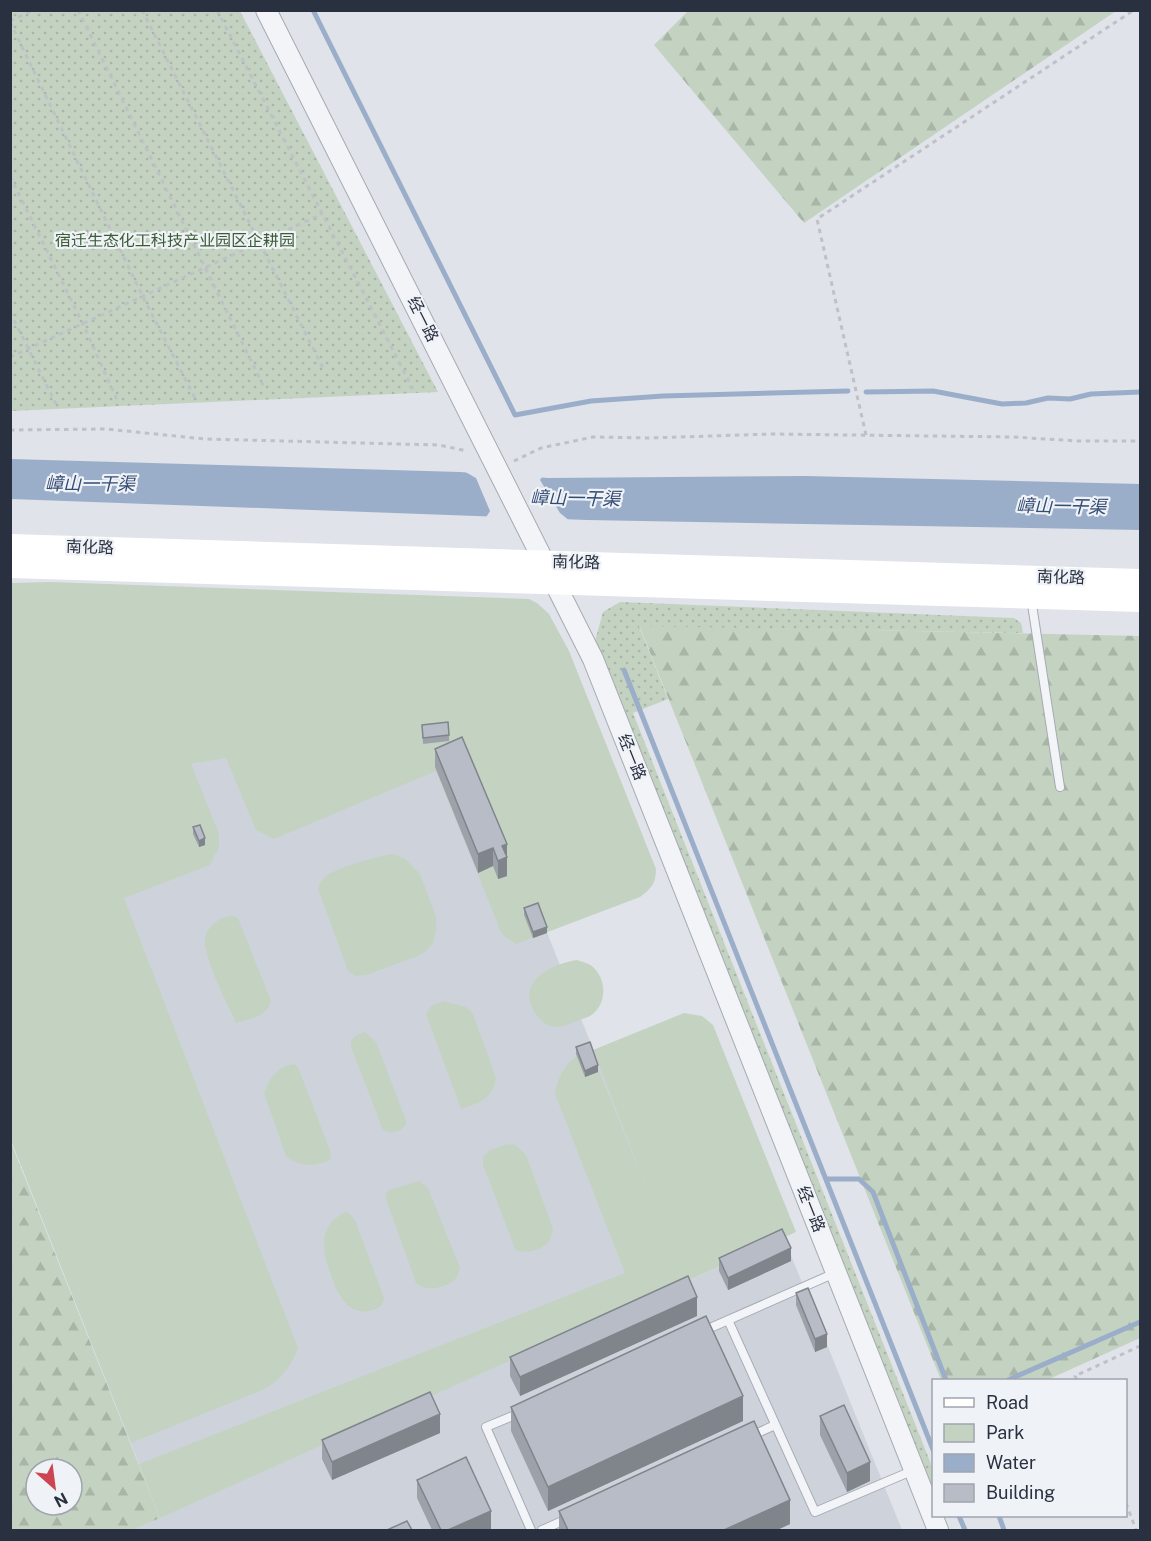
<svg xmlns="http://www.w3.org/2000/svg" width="1151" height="1541" font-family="'Public Sans','Noto Sans SC',sans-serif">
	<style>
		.built { fill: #ced2db }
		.green { fill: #c4d3c1 }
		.forest { fill: url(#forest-firs); fill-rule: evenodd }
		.garden { fill: url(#garden-dots) }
		.water { fill: #9baec9 }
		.pier { fill: #e0e3e9 }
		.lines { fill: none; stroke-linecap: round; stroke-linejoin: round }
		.stream { stroke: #9baec9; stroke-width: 5 }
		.service-casing { stroke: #a5aab3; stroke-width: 10 }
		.tertiary-casing { stroke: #a5aab3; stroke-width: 22 }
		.path { stroke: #bec1c7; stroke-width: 3; stroke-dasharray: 4.5 4.5; stroke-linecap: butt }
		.service { stroke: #f3f4f7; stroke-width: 8 }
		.tertiary { stroke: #f3f4f7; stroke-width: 20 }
		.secondary { stroke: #fff; stroke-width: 22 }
		.wall { fill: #9da2aa }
		.shaded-wall { fill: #80848b }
		.building { fill: #b7bcc6; stroke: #80848b; stroke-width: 1.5 }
		.labels { text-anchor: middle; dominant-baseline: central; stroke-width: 4.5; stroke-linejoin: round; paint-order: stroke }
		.park-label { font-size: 16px; fill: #3b5c36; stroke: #eff2f6 }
		.street-label { font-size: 16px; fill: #293040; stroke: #eff2f6 }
		.water-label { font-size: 18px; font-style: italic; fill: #334c74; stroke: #eff2f6 }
	</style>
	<defs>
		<pattern id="forest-firs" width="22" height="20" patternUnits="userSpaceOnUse" patternTransform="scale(1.5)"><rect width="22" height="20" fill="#c4d3c1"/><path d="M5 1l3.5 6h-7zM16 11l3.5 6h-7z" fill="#a8b5a7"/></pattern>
		<pattern id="garden-dots" width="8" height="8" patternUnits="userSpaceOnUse" patternTransform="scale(1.5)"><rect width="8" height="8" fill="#c4d3c1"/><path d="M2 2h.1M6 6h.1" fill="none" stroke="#a8b5a7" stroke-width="1.8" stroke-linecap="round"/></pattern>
	</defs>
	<rect width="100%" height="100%" fill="#e0e3e9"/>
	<!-- built -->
	<path class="built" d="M 460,712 L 685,1282 L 784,1238 L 902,1530 L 132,1530 L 160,1517 L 11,1140 L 11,799 Z"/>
	<!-- green -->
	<path class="green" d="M 51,582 L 529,599 L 537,603 L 549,614 L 569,651 L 656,869 C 656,883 651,889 640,897 L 516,944 L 505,937 L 501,932 L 436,771 L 274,839 L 256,830 L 226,758 L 191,764 L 219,834 L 219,847 L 210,865 L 124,898 L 298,1348 C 291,1366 284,1376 267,1388 L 131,1443 L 11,1140 L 11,583 Z
		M 392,854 L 404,858 L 420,874 L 436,917 L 436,931 L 433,943 L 426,951 L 418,956 L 366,975 L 355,976 L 348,971 L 318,889 C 320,884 321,880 325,877 C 334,868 379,856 392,854 Z
		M 233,916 L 238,918 L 271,1001 C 267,1017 250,1019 236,1023 C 228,1005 202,955 205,938 C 208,925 221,916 233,916 Z
		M 577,960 C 583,962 589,963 594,968 C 607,981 607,1005 590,1016 C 587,1018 581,1019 577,1021 C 564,1026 551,1032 540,1019 C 511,986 546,965 577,960 Z
		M 443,1001 L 466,1007 L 473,1014 L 496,1078 C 493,1099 479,1103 461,1109 L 426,1014 L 431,1006 Z
		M 684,1013 L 702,1016 L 713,1025 L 796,1232 L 160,1518 L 139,1464 L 625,1273 L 555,1094 C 559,1072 569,1057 590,1048 L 652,1202 L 593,1050 Z
		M 365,1032 L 376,1042 L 406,1120 L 406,1125 C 399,1133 392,1134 383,1130 L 351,1047 L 351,1041 L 355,1036 Z
		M 294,1064 L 298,1067 L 331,1153 L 330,1160 C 315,1167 299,1167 286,1156 L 264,1093 C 270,1078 276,1067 294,1064 Z
		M 508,1144 L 516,1145 L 526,1155 L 553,1228 C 552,1248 533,1254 516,1251 L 483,1165 L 483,1157 L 490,1150 Z
		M 419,1181 L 428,1188 L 460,1268 C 459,1270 458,1276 457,1277 C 449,1288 425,1293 416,1283 L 386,1199 L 386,1194 L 389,1190 Z
		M 345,1212 L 350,1214 L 355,1220 L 384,1298 C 383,1305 380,1308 373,1310 C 347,1318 336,1291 330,1272 C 321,1249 319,1225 345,1212 Z"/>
	<!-- forest -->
	<path class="forest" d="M 688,11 L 688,10 L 1116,11 L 804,223 L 654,45 Z
		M 639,625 L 1140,636 L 1140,1338 L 1047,1380 L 941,1380 Z
		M 10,1140 L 160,1518 L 132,1530 L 11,1530 ZM 36,1469 L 72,1469 L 72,1505 L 36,1505 Z"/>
	<!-- garden -->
	<path class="garden" d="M 10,11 L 240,11 L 438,392 L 11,411 Z
		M 620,602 L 1014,618 L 1021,623 L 1023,633 L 639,626 L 668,699 L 633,713 L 933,1469 L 933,1491 L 607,673 L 595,641 L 603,612 Z"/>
	<!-- water -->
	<path class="water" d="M 11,459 L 460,472 L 548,478 L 805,476 L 1140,484 L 1140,530 L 587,520 L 11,499 Z"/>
	<!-- pier -->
	<path class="pier" d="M 462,470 L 543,475 L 540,480 L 560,513 L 571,522 L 485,519 L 490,511 L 476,478 Z"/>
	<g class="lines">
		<!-- stream -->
		<path class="stream" d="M 313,10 L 515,415 L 591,401 L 663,396 L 848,391
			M 866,392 L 933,391 L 1002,404 L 1026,403 L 1048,398 L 1070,399 L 1091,394 L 1140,392
			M 624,670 L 934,1452
			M 826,1179 L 859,1179 L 873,1192 L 946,1380
			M 1008,1380 L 1140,1322
			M 959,1516 L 965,1530
			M 999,1516 L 1004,1530"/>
		<defs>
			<path id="service" d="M 1031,598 L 1060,787
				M 728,1320 L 815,1512 L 914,1470
				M 701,1332 L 835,1273
				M 520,1413 L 486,1427 L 531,1530
				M 751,1436 L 775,1425
				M 542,1530 L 567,1519"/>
			<path id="tertiary" d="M 266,10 L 593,659 L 938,1530"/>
		</defs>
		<!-- service casing -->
		<use href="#service" class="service-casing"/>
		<!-- tertiary casing -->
		<use href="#tertiary" class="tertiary-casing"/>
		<!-- path -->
		<path class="path" d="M 78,10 L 265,389
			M 142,10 L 324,370
			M 217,10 L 413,389
			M 10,21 L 33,10
			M 10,22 L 143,297 L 195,398
			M 10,176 L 83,324 L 118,402
			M 10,312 L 57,406
			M 10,357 L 322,214
			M 10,430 L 106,429 L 205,439 L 439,445 L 467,451
			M 866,435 L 817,219 L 1134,10
			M 514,461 L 541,448 L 593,437 L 649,438 L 772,434 L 1013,437 L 1078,441 L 1140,441
			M 1077,1380 L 1075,1376 L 1140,1346
			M 1126,1503 L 1136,1530"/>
		<!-- service -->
		<use href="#service" class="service"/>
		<!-- tertiary -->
		<use href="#tertiary" class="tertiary"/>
		<!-- secondary -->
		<path class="secondary" d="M 10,545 L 1140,580
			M 10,567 L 1140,601"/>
	</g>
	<!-- wall -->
	<path class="wall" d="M 422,725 L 449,735 L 449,741 L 423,744 Z
		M 435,749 L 507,844 L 507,876 L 498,879 L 493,866 L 478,873 L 435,767 Z
		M 193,827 L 205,845 L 199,847 L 193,834 Z
		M 524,908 L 547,933 L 533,938 L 524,915 Z
		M 576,1047 L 598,1072 L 585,1077 L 576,1054 Z
		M 719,1258 L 791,1261 L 728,1290 L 719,1271 Z
		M 796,1293 L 827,1347 L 815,1352 L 796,1305 Z
		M 697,1316 L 520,1396 L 510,1376 L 510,1357 Z
		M 511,1407 L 743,1421 L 548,1511 L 511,1431 Z
		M 820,1416 L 870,1481 L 847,1492 L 820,1435 Z
		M 440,1433 L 332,1480 L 322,1459 L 322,1440 Z
		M 417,1480 L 491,1529 L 488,1530 L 432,1530 L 417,1498 Z
		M 559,1511 L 790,1524 L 777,1530 L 559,1530 Z"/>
	<!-- shaded-wall -->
	<path class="shaded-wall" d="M 205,838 L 205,845 L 199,847 L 199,841 Z
		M 507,844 L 507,876 L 498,879 L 498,861 L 502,846 Z
		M 493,848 L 493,866 L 478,873 L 478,854 Z
		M 547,927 L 547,933 L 533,938 L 533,932 Z
		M 598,1065 L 598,1072 L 585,1077 L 585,1071 Z
		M 791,1248 L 791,1261 L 728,1290 L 728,1278 Z
		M 697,1297 L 697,1316 L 520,1396 L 520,1377 Z
		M 827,1334 L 827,1347 L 815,1352 L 815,1339 Z
		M 743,1396 L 743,1421 L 548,1511 L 548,1487 Z
		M 440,1414 L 440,1433 L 332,1480 L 332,1462 Z
		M 870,1462 L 870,1481 L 847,1492 L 847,1473 Z
		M 790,1500 L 790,1524 L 777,1530 L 724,1530 Z
		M 491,1511 L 491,1529 L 488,1530 L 448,1530 Z"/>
	<!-- building -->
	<path class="building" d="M 448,722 L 449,735 L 423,738 L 422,725 Z
		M 462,737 L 507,844 L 502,846 L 507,857 L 498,861 L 493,848 L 478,854 L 435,749 Z
		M 200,825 L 205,838 L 199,841 L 193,827 Z
		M 538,903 L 547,927 L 533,932 L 524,908 Z
		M 590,1042 L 598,1065 L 585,1071 L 576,1047 Z
		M 782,1229 L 791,1248 L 728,1278 L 719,1258 Z
		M 688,1276 L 697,1297 L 520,1377 L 510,1357 Z
		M 808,1288 L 827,1334 L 815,1339 L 796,1293 Z
		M 706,1316 L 743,1396 L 548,1487 L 511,1407 Z
		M 430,1392 L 440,1414 L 332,1462 L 322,1440 Z
		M 844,1405 L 870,1462 L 847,1473 L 820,1416 Z
		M 754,1421 L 790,1500 L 724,1530 L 568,1530 L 559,1511 Z
		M 466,1457 L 491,1511 L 448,1530 L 441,1530 L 417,1480 Z
		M 407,1521 L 412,1530 L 387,1530 Z"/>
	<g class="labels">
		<!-- park labels -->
		<g class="park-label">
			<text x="175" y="240">宿迁生态化工科技产业园区企耕园</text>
		</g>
		<!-- street labels -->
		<g class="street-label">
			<text transform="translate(423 319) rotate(63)">经一路</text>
			<text transform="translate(90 547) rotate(2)">南化路</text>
			<text transform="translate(576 562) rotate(1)">南化路</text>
			<text transform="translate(1061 577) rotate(2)">南化路</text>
			<text transform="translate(632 757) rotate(68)">经一路</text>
			<text transform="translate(811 1209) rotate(68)">经一路</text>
		</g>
		<!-- water labels -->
		<g class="water-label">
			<text x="90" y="483">嶂山一干渠</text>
			<text transform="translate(575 498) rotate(1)">嶂山一干渠</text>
			<text transform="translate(1061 506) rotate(1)">嶂山一干渠</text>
		</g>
	</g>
	<!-- border -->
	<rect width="1151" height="1541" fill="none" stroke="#293040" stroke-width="24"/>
	<!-- legend -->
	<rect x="932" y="1379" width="195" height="138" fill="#eff2f6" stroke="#a0a4ad" stroke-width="1.5"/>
	<rect x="944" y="1398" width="30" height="9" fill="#ffffff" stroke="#a0a4ad" stroke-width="1.5"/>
	<text x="986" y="1409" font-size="18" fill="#293040">Road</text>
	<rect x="944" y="1424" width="30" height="18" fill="#c4d3c1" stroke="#a0a4ad" stroke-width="1.5"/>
	<text x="986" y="1439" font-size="18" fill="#293040">Park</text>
	<rect x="944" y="1454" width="30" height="18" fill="#9baec9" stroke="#a0a4ad" stroke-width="1.5"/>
	<text x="986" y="1469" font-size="18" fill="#293040">Water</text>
	<rect x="944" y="1484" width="30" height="18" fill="#b7bcc6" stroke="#a0a4ad" stroke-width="1.5"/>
	<text x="986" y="1499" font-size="18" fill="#293040">Building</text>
	<!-- north arrow -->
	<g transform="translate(54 1487) rotate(152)"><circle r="28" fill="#eff2f6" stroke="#a0a4ad" stroke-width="1.5"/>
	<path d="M0-4.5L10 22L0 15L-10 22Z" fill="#cd4552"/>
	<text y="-9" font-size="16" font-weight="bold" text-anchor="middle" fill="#293040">N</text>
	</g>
</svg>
